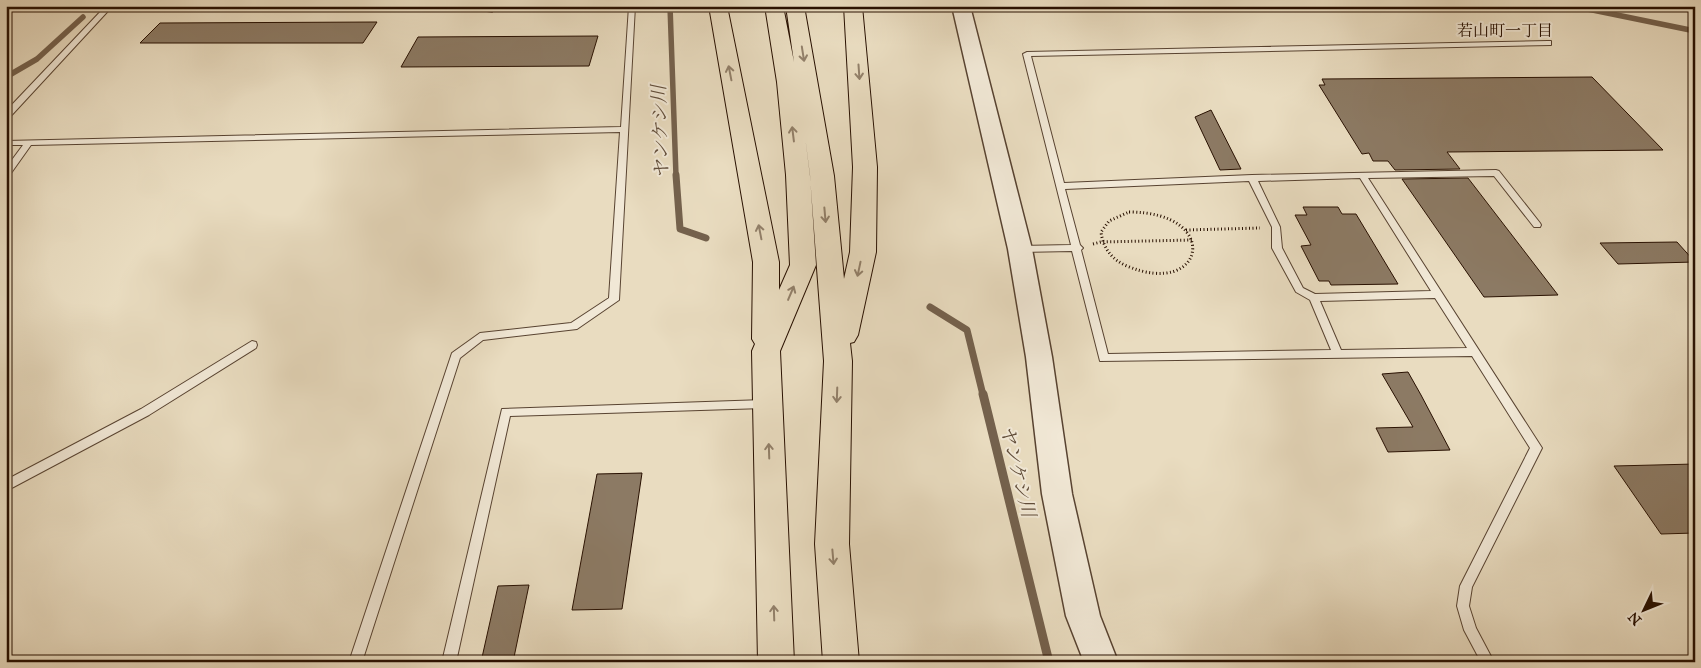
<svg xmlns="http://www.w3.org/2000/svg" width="1701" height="668" font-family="'IM FELL Great Primer','Noto Serif JP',serif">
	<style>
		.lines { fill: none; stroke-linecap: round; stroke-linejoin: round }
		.stream-far2 { stroke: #74614d; stroke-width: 5.5 }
		.stream-far1 { stroke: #74614d; stroke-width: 7 }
		.stream { stroke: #74614d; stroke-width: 9 }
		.building { fill: #8c7a64; stroke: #281001 }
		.service-casing { stroke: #584331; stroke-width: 2 }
		.tertiary-casing { stroke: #584331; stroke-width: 3 }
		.motorway-casing { stroke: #281001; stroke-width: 2 }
		.path { stroke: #281001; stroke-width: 3; stroke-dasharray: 1 2.5; stroke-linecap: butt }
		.service { fill: #f1e8d6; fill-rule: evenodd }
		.tertiary { fill: #f1e8d6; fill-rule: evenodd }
		.motorway { fill: #e9dcc0; fill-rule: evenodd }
		.oneway { stroke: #92806a }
		.labels { text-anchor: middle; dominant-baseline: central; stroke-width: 4; stroke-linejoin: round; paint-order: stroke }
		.far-neighbourhood-label { font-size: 16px; fill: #281001; stroke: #f1e8d6 }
		.water-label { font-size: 19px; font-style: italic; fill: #614d3a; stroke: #f1e8d6 }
	</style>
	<rect width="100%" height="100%" fill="#e9dcc0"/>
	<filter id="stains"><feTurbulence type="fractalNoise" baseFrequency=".004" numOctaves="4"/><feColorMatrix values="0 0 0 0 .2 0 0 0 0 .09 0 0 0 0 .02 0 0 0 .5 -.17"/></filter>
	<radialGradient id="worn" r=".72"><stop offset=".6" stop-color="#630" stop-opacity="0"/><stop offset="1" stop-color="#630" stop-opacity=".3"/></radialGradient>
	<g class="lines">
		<!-- stream-far2 -->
		<path class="stream-far2" d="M 670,6 L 676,176
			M 1573,6 L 1695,31
			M 6,77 L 37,59 L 83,17"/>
		<!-- stream-far1 -->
		<path class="stream-far1" d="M 676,175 L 680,229 L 706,238
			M 930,307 L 967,330 L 983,395"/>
		<!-- stream -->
		<path class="stream" d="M 983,394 L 1049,662"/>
	</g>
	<!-- building -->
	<path class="building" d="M 377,22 L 363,43 L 140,43 L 160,23 Z
		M 598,36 L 589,66 L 401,67 L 418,37 Z
		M 1592,77 L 1663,150 L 1447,152 L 1460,169 L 1395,170 L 1388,161 L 1373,161 L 1369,153 L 1362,154 L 1319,85 L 1325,85 L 1322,79 Z
		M 1211,110 L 1241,169 L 1220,170 L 1195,117 Z
		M 1468,178 L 1558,295 L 1484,297 L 1402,179 Z
		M 1303,207 L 1338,207 L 1342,214 L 1356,214 L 1398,284 L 1331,285 L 1329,281 L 1319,281 L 1301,246 L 1311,245 L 1295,215 L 1307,215 Z
		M 1677,242 L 1695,262 L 1618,264 L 1600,243 Z
		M 1408,372 L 1421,395 L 1450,450 L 1388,452 L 1376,428 L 1413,427 L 1382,374 Z
		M 1695,464 L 1695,533 L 1661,534 L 1614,466 Z
		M 642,473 L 622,609 L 572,610 L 597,474 Z
		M 529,585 L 513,662 L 481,662 L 498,586 Z"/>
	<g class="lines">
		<defs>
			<path id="service" d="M 28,6 L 329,6 L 326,8 L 108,11 L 9,118 L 6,118 L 6,111 L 101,11 L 31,8 Z
				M 488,6 L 495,6 L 492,12 L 487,11 Z
				M 629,6 L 635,6 L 619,300 L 577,329 L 483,340 L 460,358 L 362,662 L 349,662 L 452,353 L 480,333 L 571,323 L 609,298 L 620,132 L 31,145 L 9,176 L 6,177 L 6,168 L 23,145 L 6,145 L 6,141 L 621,127 Z
				M 1548,41 L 1551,41 L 1551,45 L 1031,56 L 1064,183 L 1252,175 L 1496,170 L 1499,171 L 1540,223 L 1541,225 L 1540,227 L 1534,227 L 1494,176 L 1368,178 L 1542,448 L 1472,587 L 1469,606 L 1476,628 L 1494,662 L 1481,662 L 1464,630 L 1457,606 L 1460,586 L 1530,448 L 1472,356 L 1100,361 L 1072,251 L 1020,252 L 1015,249 L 1020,246 L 1071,245 L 1023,54 L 1027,52 ZM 1360,178 L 1431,291 L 1315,294 L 1303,288 L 1282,248 L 1280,227 L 1258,181 ZM 1249,181 L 1272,227 L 1272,248 L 1296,292 L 1310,300 L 1331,350 L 1108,354 L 1081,250 L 1083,248 L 1080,245 L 1065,189 ZM 1435,298 L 1467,348 L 1341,350 L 1320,301 Z
				M 252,341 L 256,342 L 257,345 L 256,348 L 149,415 L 6,491 L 6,480 L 141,409 Z
				M 767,400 L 771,401 L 772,404 L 771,407 L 767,408 L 510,416 L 456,662 L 442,662 L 502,409 Z"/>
			<path id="tertiary" d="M 952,6 L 970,6 L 1032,249 L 1052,357 L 1072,494 L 1100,616 L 1118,662 L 1084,662 L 1066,616 L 1042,494 L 1026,357 L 1008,249 Z"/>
			<path id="motorway" d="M 709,6 L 727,6 L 779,262 L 779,290 L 790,265 L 786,175 L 777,82 L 765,6 L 783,6 L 794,62 L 786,6 L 804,6 L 834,176 L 844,279 L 850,252 L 853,167 L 844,6 L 862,6 L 877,167 L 876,252 L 858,335 L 854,342 L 850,343 L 852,361 L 849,544 L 859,662 L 823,662 L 815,544 L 824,361 L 810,176 L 805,136 L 810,175 L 816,265 L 780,351 L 794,662 L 758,662 L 752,351 L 755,344 L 752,339 L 753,262 Z"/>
		</defs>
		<!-- service casing -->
		<use href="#service" class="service-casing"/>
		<!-- tertiary casing -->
		<use href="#tertiary" class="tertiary-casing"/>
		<!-- motorway casing -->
		<use href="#motorway" class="motorway-casing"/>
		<!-- path -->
		<path class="path" d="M 1129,212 C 1223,212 1205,299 1127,266 C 1112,260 1103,248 1101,232 L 1109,221 Z
			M 1186,230 L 1260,228
			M 1093,244 L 1101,242 L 1192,240"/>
		<!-- service -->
		<use href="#service" class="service"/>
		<!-- tertiary -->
		<use href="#tertiary" class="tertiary"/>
		<!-- motorway -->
		<use href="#motorway" class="motorway"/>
	</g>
	<!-- one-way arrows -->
	<defs><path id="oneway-shaft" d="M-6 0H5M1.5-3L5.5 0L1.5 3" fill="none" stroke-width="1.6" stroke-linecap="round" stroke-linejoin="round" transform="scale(1.25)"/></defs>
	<g class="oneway">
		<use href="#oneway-shaft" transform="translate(803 54) rotate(81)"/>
		<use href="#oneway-shaft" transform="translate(859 72) rotate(86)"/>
		<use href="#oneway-shaft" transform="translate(730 73) rotate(-101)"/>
		<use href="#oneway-shaft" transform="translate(793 134) rotate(-97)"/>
		<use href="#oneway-shaft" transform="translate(825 215) rotate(85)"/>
		<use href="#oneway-shaft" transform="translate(760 232) rotate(-101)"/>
		<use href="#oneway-shaft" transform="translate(859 269) rotate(102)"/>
		<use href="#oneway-shaft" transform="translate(791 293) rotate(-67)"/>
		<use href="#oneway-shaft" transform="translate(837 395) rotate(92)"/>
		<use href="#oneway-shaft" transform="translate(769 451) rotate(-92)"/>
		<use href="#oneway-shaft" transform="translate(833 557) rotate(85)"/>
		<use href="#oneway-shaft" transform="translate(774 613) rotate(-92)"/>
	</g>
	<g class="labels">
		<!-- far-neighbourhood labels -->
		<g class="far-neighbourhood-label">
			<text x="1505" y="30">若山町一丁目</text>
		</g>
		<!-- water labels -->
		<g class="water-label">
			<text transform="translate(660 132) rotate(-92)">ヤンケシ川</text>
			<text transform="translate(1018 471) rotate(76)">ヤンケシ川</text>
		</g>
	</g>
	<!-- margin -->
	<rect width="1701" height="668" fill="none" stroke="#e9dcc0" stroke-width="25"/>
	<rect x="8" y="8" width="1686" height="653" fill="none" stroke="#281001" stroke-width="2.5"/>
	<rect x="12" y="12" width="1676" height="643" fill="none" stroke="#281001"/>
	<!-- north arrow -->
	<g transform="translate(1644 610) rotate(227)" stroke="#f1e8d6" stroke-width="4" paint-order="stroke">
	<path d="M0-4L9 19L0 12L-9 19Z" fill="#281001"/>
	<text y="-8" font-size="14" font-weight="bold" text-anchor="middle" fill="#281001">N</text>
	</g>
	<rect width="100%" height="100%" filter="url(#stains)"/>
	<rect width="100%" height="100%" fill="url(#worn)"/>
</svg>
